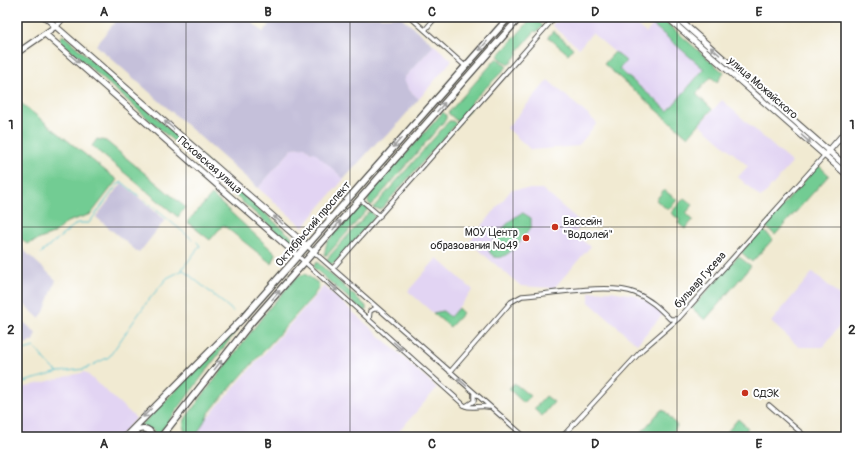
<svg xmlns="http://www.w3.org/2000/svg" width="863" height="454" font-family="Pangolin,sans-serif">
	<style>
		.built { fill: #e2d4f3 }
		.industrial { fill: #c5c0da }
		.green { fill: #72cc93; stroke: #4e7c5f }
		.lines { fill: none; stroke-linecap: round; stroke-linejoin: round }
		.stream { stroke: #57c2d1; stroke-width: 1 }
		.street-casing { stroke: #494844; stroke-width: 5.5 }
		.secondary-casing { stroke: #494844; stroke-width: 7 }
		.primary-casing { stroke: #494844; stroke-width: 8 }
		.street { stroke: #fff; stroke-width: 3.5 }
		.secondary { stroke: #fff; stroke-width: 5 }
		.primary { stroke: #fff; stroke-width: 5.5 }
		.oneway { stroke: #a0a0a0 }
		.grid { fill: none; stroke: #2b2b2b; stroke-width: 1; stroke-opacity: 0.55 }
		.poi-dot { fill: #c8321e; stroke: #fff; stroke-width: 1.5 }
		.labels { text-anchor: middle; dominant-baseline: central; stroke-width: 4; stroke-linejoin: round; paint-order: stroke }
		.street-label { font-size: 11px; fill: #2b2b2b; stroke: #fff }
		.poi-label { font-size: 11px; fill: #2b2b2b; stroke: #fff; text-anchor: start }
		.neatline { fill: none; stroke: #2b2b2b; stroke-width: 1.5 }
		.grid-label { font-size: 13px; text-anchor: middle; font-weight: bold; fill: #2b2b2b }
	</style>
	<rect width="100%" height="100%" fill="#fff"/>
	<filter id="ink" filterUnits="userSpaceOnUse"><feTurbulence type="fractalNoise" baseFrequency=".025" numOctaves="2"/><feDisplacementMap in="SourceGraphic" scale="8" xChannelSelector="R" yChannelSelector="G"/><feConvolveMatrix kernelMatrix="1 2 1 2 8 2 1 2 1" color-interpolation-filters="sRGB"/></filter>
	<filter id="wash" filterUnits="userSpaceOnUse"><feTurbulence type="fractalNoise" baseFrequency=".012" numOctaves="4" result="noise"/><feDisplacementMap in="SourceGraphic" scale="16" xChannelSelector="R" yChannelSelector="G"/><feGaussianBlur stdDeviation="0.9" result="paint"/><feColorMatrix in="noise" values="0 0 0 0 0 0 0 0 0 0 0 0 0 0 0 0 0 1.4 0 .05"/><feComposite in="paint" operator="in"/></filter>
	<g filter="url(#wash)">
		<rect width="100%" height="100%" fill="#f1ead2"/>
		<!-- built -->
		<path class="built" d="M 559,17 L 631,17 L 630,19 L 646,33 L 653,25 L 704,69 L 668,111 L 619,69 L 625,61 L 592,33 L 579,48 L 552,25 Z
			M 434,45 L 452,60 L 419,99 L 410,91 L 404,80 L 405,77 Z
			M 548,80 L 597,123 L 578,146 L 531,150 L 507,128 Z
			M 722,100 L 792,163 L 761,198 L 738,177 L 748,166 L 700,124 Z
			M 305,147 L 312,153 L 314,151 L 344,179 L 303,227 L 258,188 L 293,148 Z
			M 512,189 L 542,189 L 583,224 L 575,233 L 590,247 L 554,288 L 521,286 L 469,242 Z
			M 437,258 L 473,290 L 450,317 L 443,311 L 433,313 L 408,291 Z
			M 813,272 L 846,301 L 846,317 L 823,347 L 799,347 L 771,322 Z
			M 324,286 L 437,388 L 394,437 L 190,437 Z
			M 611,291 L 635,295 L 650,303 L 663,314 L 637,344 L 589,302 L 589,292 Z
			M 85,372 L 136,418 L 119,437 L 17,437 L 17,389 Z"/>
		<!-- industrial -->
		<path class="industrial" d="M 119,17 L 246,17 L 263,32 L 269,25 L 259,17 L 401,17 L 434,45 L 405,77 L 404,80 L 410,91 L 419,99 L 388,135 L 378,141 L 344,179 L 314,152 L 312,153 L 305,147 L 293,148 L 258,188 L 96,45 Z
			M 122,183 L 165,220 L 139,253 L 96,217 Z
			M 17,244 L 56,280 L 44,312 L 39,318 L 17,298 Z
			M 17,316 L 36,333 L 33,341 L 17,347 Z"/>
		<!-- green -->
		<path class="green" d="M 533,17 L 543,26 L 537,32 L 535,31 L 517,52 L 519,53 L 508,65 L 498,56 Z
			M 660,17 L 724,73 L 717,82 L 711,77 L 696,94 L 712,109 L 688,137 L 604,64 L 615,52 L 626,61 L 619,69 L 668,111 L 704,69 L 653,25 Z
			M 553,31 L 573,48 L 568,54 L 548,37 Z
			M 63,35 L 294,239 L 290,244 L 59,40 Z
			M 497,58 L 507,67 L 470,103 L 473,106 L 458,122 L 448,113 Z
			M 17,100 L 117,180 L 91,214 L 67,222 L 53,234 L 27,244 L 17,235 Z
			M 443,112 L 446,115 L 446,119 L 371,206 L 368,202 L 369,195 Z
			M 449,121 L 453,121 L 456,124 L 383,207 L 380,209 L 373,208 Z
			M 97,139 L 106,141 L 185,207 L 178,217 L 92,146 Z
			M 818,165 L 829,175 L 775,235 L 765,226 Z
			M 664,190 L 677,200 L 668,210 L 656,200 Z
			M 212,195 L 276,254 L 272,264 L 223,225 L 210,240 L 187,222 Z
			M 684,198 L 693,205 L 686,213 L 693,220 L 685,229 L 678,223 L 680,220 L 671,213 Z
			M 362,206 L 369,208 L 327,255 L 324,255 L 327,242 L 353,213 Z
			M 371,211 L 375,217 L 335,263 L 330,264 L 326,260 L 369,212 Z
			M 523,213 L 531,218 L 531,227 C 524,237 500,272 489,251 C 489,242 514,214 523,213 Z
			M 762,229 L 773,239 L 752,262 L 741,252 Z
			M 738,256 L 751,266 L 705,320 L 692,308 Z
			M 317,262 L 366,306 L 366,311 L 363,311 L 313,267 Z
			M 305,274 L 318,283 L 319,286 L 314,295 L 217,403 L 209,413 L 196,436 L 188,436 C 182,429 182,424 187,416 L 270,307 L 297,277 Z
			M 458,308 L 463,313 L 450,327 L 433,313 L 443,311 L 450,317 Z
			M 239,327 L 157,437 L 153,430 L 140,426 Z
			M 514,383 L 530,396 L 524,403 L 509,389 Z
			M 546,396 L 554,402 L 542,416 L 534,409 Z
			M 661,410 L 665,411 L 677,426 L 673,433 L 668,437 L 665,435 L 662,437 L 637,437 Z
			M 738,419 L 748,428 L 746,430 L 750,434 L 748,437 L 728,437 L 727,432 Z"/>
		<g class="lines">
			<!-- stream -->
			<path class="stream" d="M 144,200 L 192,239
				M 197,242 L 200,246 L 182,269 L 233,311
				M 41,253 L 77,223 L 89,223 L 117,185 L 122,182 L 139,196
				M 17,352 L 34,347 L 51,367 L 58,372
				M 17,384 L 59,372 L 84,369 L 109,357 L 147,302 L 167,278 L 183,270"/>
		</g>
	</g>
	<g filter="url(#ink)">
		<g class="lines">
			<defs>
				<path id="street" d="M 410,17 L 465,66
					M 425,30 L 436,17
					M 360,199 L 380,216
					M 307,246 L 525,437
					M 298,256 L 465,406 C 472,409 480,405 489,407
					M 333,268 L 555,17
					M 369,319 L 370,311 L 374,309 L 378,309
					M 450,372 L 511,302 L 522,296 C 550,294 610,283 635,293 C 650,299 659,308 670,319 L 678,319
					M 769,405 L 806,437
					M 466,406 L 474,401 L 474,393
					M 562,437 L 642,350 L 679,318 L 824,156"/>
				<path id="secondary" d="M 45,17 L 307,246
					M 667,17 L 846,174
					M 676,17 L 846,166
					M 45,34 L 298,256
					M 17,53 L 56,26 L 64,17
					M 827,153 L 846,131"/>
				<path id="primary" d="M 132,434 C 139,427 149,426 153,437
					M 125,437 L 243,318 L 509,17
					M 161,437 L 250,324 L 520,17"/>
			</defs>
			<!-- street casing -->
			<use href="#street" class="street-casing"/>
			<!-- secondary casing -->
			<use href="#secondary" class="secondary-casing"/>
			<!-- primary casing -->
			<use href="#primary" class="primary-casing"/>
			<!-- street -->
			<use href="#street" class="street"/>
			<!-- secondary -->
			<use href="#secondary" class="secondary"/>
			<!-- primary -->
			<use href="#primary" class="primary"/>
		</g>
		<!-- one-way arrows -->
		<defs><path id="oneway-shaft" d="M-6 0H5M1.5-3L5.5 0L1.5 3" fill="none" stroke-width="1.6" stroke-linecap="round" stroke-linejoin="round"/></defs>
		<g class="oneway">
			<use href="#oneway-shaft" transform="translate(483 46) rotate(131)"/>
			<use href="#oneway-shaft" transform="translate(715 51) rotate(-139)"/>
			<use href="#oneway-shaft" transform="translate(75 59) rotate(41)"/>
			<use href="#oneway-shaft" transform="translate(441 107) rotate(-49)"/>
			<use href="#oneway-shaft" transform="translate(169 125) rotate(-139)"/>
			<use href="#oneway-shaft" transform="translate(806 139) rotate(41)"/>
			<use href="#oneway-shaft" transform="translate(397 143) rotate(132)"/>
			<use href="#oneway-shaft" transform="translate(278 220) rotate(-139)"/>
			<use href="#oneway-shaft" transform="translate(337 225) rotate(-49)"/>
			<use href="#oneway-shaft" transform="translate(333 287) rotate(42)"/>
			<use href="#oneway-shaft" transform="translate(276 295) rotate(-49)"/>
			<use href="#oneway-shaft" transform="translate(398 346) rotate(42)"/>
			<use href="#oneway-shaft" transform="translate(218 365) rotate(-52)"/>
			<use href="#oneway-shaft" transform="translate(462 382) rotate(-139)"/>
			<use href="#oneway-shaft" transform="translate(147 413) rotate(135)"/>
		</g>
	</g>
	<!-- grid -->
	<path class="grid" d="M 186,17 L 186,437M 350,17 L 350,437M 513,17 L 513,437M 677,17 L 677,437M 17,227 L 846,227"/>
	<!-- markers -->
	<g class="poi-dot">
		<circle cx="555" cy="227" r="4"/>
		<circle cx="526" cy="238" r="4"/>
		<circle cx="745" cy="393" r="4"/>
	</g>
	<g class="labels">
		<!-- street labels -->
		<g class="street-label">
			<text transform="translate(763 88) rotate(41)">улица Можайского</text>
			<text transform="translate(210 165) rotate(41)">Псковская улица</text>
			<text transform="translate(313 224) rotate(-49)">Октябрьский проспект</text>
			<text transform="translate(700 280) rotate(-48)">бульвар Гусева</text>
		</g>
		<!-- poi labels -->
		<g class="poi-label">
			<text x="563" y="221">Бассейн<tspan x="563" dy="13">"Водолей"</tspan></text>
			<text x="518" y="232" text-anchor="end">МОУ Центр<tspan x="518" dy="13">образования №49</tspan></text>
			<text x="753" y="393">СДЭК</text>
		</g>
	</g>
	<!-- margin -->
	<rect width="863" height="454" fill="none" stroke="#fff" stroke-width="44"/>
	<rect x="22" y="22" width="819" height="410" class="neatline"/>
	<g class="grid-label">
		<text x="104" y="16">A</text>
		<text x="268" y="16">B</text>
		<text x="432" y="16">C</text>
		<text x="595" y="16">D</text>
		<text x="759" y="16">E</text>
		<text x="11" y="129">1</text>
		<text x="852" y="129">1</text>
		<text x="11" y="334">2</text>
		<text x="852" y="334">2</text>
		<text x="104" y="448">A</text>
		<text x="268" y="448">B</text>
		<text x="432" y="448">C</text>
		<text x="595" y="448">D</text>
		<text x="759" y="448">E</text>
	</g>
</svg>
